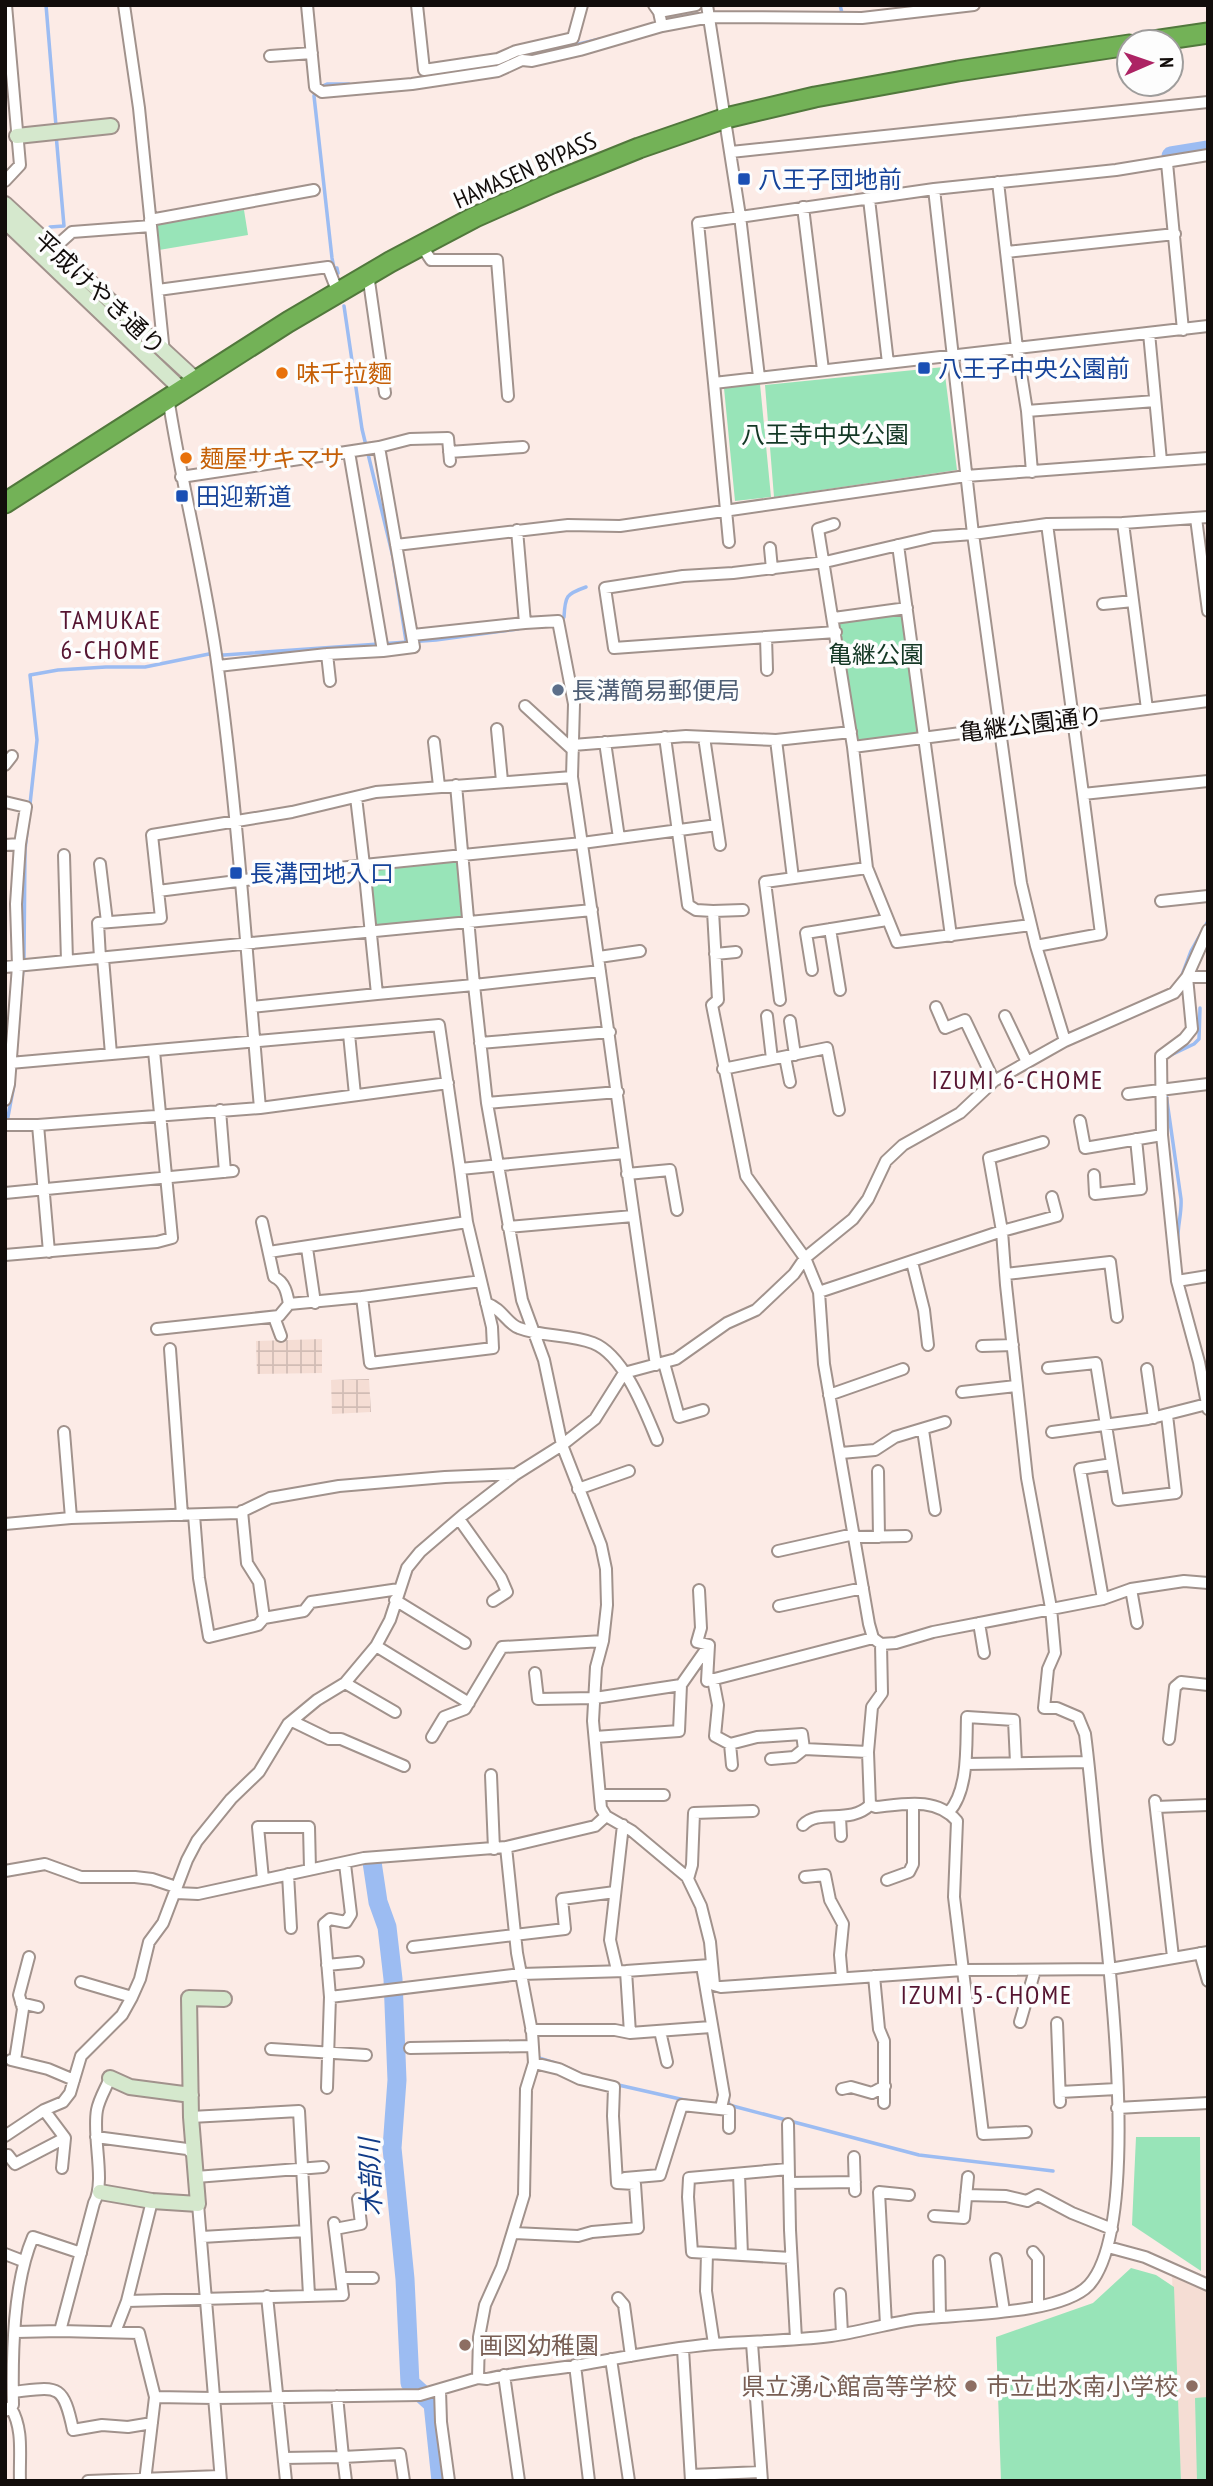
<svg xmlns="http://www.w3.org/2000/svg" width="1213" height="2486" font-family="'PT Sans Narrow','Noto Sans JP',sans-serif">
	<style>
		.built { fill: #f5ddd4 }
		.industrial { fill: url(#industrial-grid) }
		.park { fill: #98e4b8 }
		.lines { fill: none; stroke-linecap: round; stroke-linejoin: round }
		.stream { stroke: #9cbcf2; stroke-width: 3.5 }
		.river { stroke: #9cbcf2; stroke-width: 19 }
		.street-casing { stroke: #a1928c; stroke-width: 14 }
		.secondary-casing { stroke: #a1928c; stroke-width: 18 }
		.highway-casing { stroke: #51783c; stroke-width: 23 }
		.street { stroke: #fff; stroke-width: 10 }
		.secondary { stroke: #d5e8cd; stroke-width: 14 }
		.highway { stroke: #73b257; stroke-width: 19 }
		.transit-dot { fill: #1a4fb4; stroke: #fdfdfd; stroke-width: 2.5 }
		.food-dot { fill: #e8710a; stroke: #fdfdfd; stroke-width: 2.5 }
		.service-dot { fill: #5c6f8a; stroke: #fdfdfd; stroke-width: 2.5 }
		.education-dot { fill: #8d6e63; stroke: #fdfdfd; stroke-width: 2.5 }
		.labels { text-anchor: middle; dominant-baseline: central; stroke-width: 7; stroke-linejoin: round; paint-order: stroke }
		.street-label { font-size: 24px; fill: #120d0b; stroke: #fdfdfd }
		.transit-label { font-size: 24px; fill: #164399; stroke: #fdfdfd; text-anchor: start }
		.food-label { font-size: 24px; fill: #c56008; stroke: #fdfdfd; text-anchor: start }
		.park-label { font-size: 24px; fill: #143825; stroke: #fdfdfd }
		.service-label { font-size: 24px; fill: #4e5e75; stroke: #fdfdfd; text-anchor: start }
		.education-label { font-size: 24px; fill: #785e54; stroke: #fdfdfd; text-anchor: end }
		.neighbourhood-label { font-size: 26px; letter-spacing: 2px; fill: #561531; stroke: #fdfdfd }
		.water-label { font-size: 26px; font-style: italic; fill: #103b87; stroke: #fdfdfd }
	</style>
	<defs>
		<pattern id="industrial-grid" width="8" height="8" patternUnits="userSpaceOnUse" patternTransform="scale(1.75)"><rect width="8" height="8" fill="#f5ddd4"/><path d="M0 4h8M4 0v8" fill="none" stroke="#d1bcb5"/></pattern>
	</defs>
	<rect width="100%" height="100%" fill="#fcebe6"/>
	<!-- built -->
	<path class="built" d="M 1172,2276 L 1208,2292 L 1208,2481 L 1181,2481 Z"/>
	<!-- industrial -->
	<path class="industrial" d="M 322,1339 L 322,1373 L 257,1374 L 256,1341 Z
		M 369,1379 L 371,1412 L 332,1414 L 331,1380 Z"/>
	<!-- park -->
	<path class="park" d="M 244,210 L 248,235 L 159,250 L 156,223 Z
		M 944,367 L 957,470 L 774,497 L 765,385 Z
		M 760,384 L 771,497 L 735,501 L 724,388 Z
		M 904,612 L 921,735 L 856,743 L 838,620 Z
		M 460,857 L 463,918 L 373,926 L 367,867 Z
		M 1136,2137 L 1200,2137 L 1201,2271 L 1132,2225 Z
		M 1131,2268 L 1156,2275 L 1174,2287 L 1181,2481 L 1001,2481 L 996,2337 L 1093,2303 Z
		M 1208,2397 L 1208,2481 L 1197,2481 L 1195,2398 Z"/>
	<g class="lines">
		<!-- stream -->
		<path class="stream" d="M 46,5 L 56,126
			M 840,5 L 842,13
			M 661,21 L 698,14
			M 529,56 L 600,39
			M 475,69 L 508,61
			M 50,227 L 64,226 L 56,134
			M 338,273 L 337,268 L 334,268 L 332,258 L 314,96 L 316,89 L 327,84 L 349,84
			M 344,306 L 362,429 L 393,557 L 406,641
			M 562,620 L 564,617 C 565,596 566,594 586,587
			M 1182,975 L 1191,951 L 1208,921
			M 21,990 L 24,958 L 25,850 L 37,740 L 30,675 L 58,670 L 106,667 L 145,667 L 209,654 L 224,655 L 436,640 L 518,629
			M 1171,1055 L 1194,1044 L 1199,1039 L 1200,1008
			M 1166,1094 L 1181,1199 C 1182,1214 1177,1226 1178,1242
			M 7,1122 L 14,1085
			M 539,2058 L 555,2063
			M 562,2065 L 583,2075
			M 614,2084 L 689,2101
			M 728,2099 L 729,2105 L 919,2155 L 1053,2171"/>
		<!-- river -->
		<path class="river" d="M 1171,156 L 1208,150
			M 372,1862 L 378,1902 L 387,1927 L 393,1979 L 397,2080 L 392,2148 L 405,2279 L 410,2383 L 433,2404 L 441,2481"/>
		<defs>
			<path id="street" d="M 124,5 L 139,108 L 164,353
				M 307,5 L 315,87 L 322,92 L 412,84 L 498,71 L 522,60 L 532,61 L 580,50 L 662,26
				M 417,5 L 424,70 L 498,59 L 516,51 L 573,38 L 582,5
				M 654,5 L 659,12 L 662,26 L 710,17 L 862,18 L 974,5
				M 707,5 L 740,216 L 759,377
				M 659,12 L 696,5
				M 270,56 L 312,53
				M 731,152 L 1208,102
				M 1167,163 L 1183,330
				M 5,181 L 20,165 L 6,5
				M 998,182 L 1017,348 L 1027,411 L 1032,472
				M 934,189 L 973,534 L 1021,883 L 1036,946 L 1065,1041
				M 869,199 L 888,363
				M 803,207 L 823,370
				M 150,220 L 314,190
				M 421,245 L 431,260 L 497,260 L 508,396
				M 53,249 L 72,232 L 151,226
				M 1007,252 L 1175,234
				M 368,274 L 385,393
				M 158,290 L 328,267 L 338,293
				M 1149,333 L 1161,461
				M 714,383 L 698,223 L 934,189 L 1116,170 L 1208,155
				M 168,397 C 182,488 206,577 218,669 C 238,815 247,961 260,1108
				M 1027,411 L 1155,401
				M 379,447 L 410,439 L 448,438 L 450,461
				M 449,452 L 523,447
				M 181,477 L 379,447 L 414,647 L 383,651
				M 1196,518 L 1208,611
				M 1123,523 L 1147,709
				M 834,524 L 818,529 L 853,747 L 867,868 L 897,942 L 1031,925
				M 1047,524 L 1083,794 L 1208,781
				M 729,542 L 714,383 L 1208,326
				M 396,545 L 568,525 L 620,526 L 966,476 L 1208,458
				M 898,545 L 951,936
				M 770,548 L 772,569
				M 1103,604 L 1133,601
				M 834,618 L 907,608
				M 525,623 L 558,621 L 574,704 L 572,777
				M 836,632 L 614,648 L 605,588 L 683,576 L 733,573 L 825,562 L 933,537 L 973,534 L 1047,524 L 1123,523 L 1208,517
				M 413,635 L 525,623 L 517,530
				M 766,637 L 767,670
				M 327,654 L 330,681
				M 218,666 L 327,654 L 383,651 L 349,452
				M 525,706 L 573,750
				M 497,729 L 502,781
				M 665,737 L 688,905 L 696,910 L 713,911 L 718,1000 L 712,1005 L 746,1176 L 805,1258 L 819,1292 L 824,1364 L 869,1624 L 873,1638 L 881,1644 L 882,1693 L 872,1707 L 868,1752 L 870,1805 L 876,1807 C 905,1804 936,1797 957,1821 L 954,1897 L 983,2134 L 1026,2132
				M 704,737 L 720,845
				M 776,740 L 793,878
				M 434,742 L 439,786
				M 605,742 L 619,838
				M 573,745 L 686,736 L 776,740 L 851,732
				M 853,747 L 1208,701
				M 5,765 L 12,756
				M 456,785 L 474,985 L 600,971
				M 5,802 L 26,807 L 20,844 L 16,904 L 18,966 L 9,1084 L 5,1100
				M 717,825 L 582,843 L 364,865 L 377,994 L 474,985 L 487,1103 L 522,1300 L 544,1360 L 562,1445 L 601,1545 L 606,1569 L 607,1605 L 603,1641 L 596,1667 L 593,1721 L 601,1808 L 606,1816 L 632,1831 L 687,1877 L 701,1906 L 710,1942 L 714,1985 L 721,1987 L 963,1970 L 1110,1969 L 1208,1952
				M 5,845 L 20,844
				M 64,855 L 67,961
				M 100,864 L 107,922
				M 158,891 L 364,865 L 356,797
				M 1161,901 L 1208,896
				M 713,911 L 743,910
				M 830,929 L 840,990
				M 1036,946 L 1101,934 L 1083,794
				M 715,954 L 736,952
				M 599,957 L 640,951
				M 100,958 L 98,923 L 161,918 L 152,835 L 292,812 L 376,792 L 572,777 C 602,973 625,1169 656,1365
				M 103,958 L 111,1054
				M 5,967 L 592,910
				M 812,970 L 806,933 L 887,920
				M 1187,977 L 1192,1029 L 1184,1039 L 1161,1056 L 1162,1135 L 1177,1281 L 1199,1362 L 1208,1409
				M 1187,977 L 1208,977
				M 780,1000 L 765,882 L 867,868
				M 252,1007 L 377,994
				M 936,1007 L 945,1028 L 965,1020 L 994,1081
				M 767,1016 L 772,1059
				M 1005,1016 L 1027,1062
				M 790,1021 L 795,1055
				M 349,1034 L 355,1095
				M 480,1043 L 610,1032
				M 785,1057 L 790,1082
				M 10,1063 L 439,1025 L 460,1169
				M 723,1069 L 827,1048 L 839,1110
				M 1128,1094 L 1208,1084
				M 487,1103 L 618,1092
				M 220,1110 L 225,1172
				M 1080,1121 L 1085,1148 L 1162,1135
				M 5,1125 L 38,1125 L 260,1108 L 448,1083
				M 38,1125 L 49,1252
				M 1043,1142 L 989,1158 L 1002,1231 L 1057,1216 L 1052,1197
				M 627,1174 L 670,1170 L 677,1210
				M 1094,1175 L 1095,1194 L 1141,1189 L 1136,1139
				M 5,1193 L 233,1171
				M 262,1222 L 274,1277 C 285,1282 287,1293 289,1304
				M 467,1222 L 460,1169 L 624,1153
				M 508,1227 L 633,1216
				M 307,1248 L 315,1303
				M 5,1255 L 157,1242 L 172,1238 L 154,1051
				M 912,1262 L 924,1310 L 928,1345
				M 1006,1274 L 1110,1262 L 1117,1317
				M 1177,1281 L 1208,1276
				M 362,1297 L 481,1281
				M 486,1303 C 503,1309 507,1324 519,1328 C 542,1337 570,1334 593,1343 C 624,1355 645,1411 657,1440
				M 274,1317 L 281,1336
				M 157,1329 L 279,1316 L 289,1304 L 362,1297 L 370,1363 L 493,1348 L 492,1327 L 467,1222 L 269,1252
				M 982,1346 L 1013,1345
				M 170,1349 L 182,1515
				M 664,1363 L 679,1417 L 703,1410
				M 1048,1368 L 1096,1363 L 1118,1500 L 1176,1493 L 1167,1415
				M 1147,1369 L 1154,1418
				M 962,1392 L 1016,1386
				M 829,1395 L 903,1369
				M 923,1430 L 935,1510
				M 64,1432 L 71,1518
				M 1052,1432 L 1148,1419 L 1207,1404
				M 841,1453 L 875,1450 L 895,1437 L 945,1422
				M 878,1471 L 879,1537
				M 578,1489 L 629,1471
				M 242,1511 L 247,1563 L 259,1582 L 264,1618
				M 194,1515 L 199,1578 L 209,1637 L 258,1625 L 264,1618 L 304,1611 L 311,1602 L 399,1589
				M 459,1519 L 501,1578 L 507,1592 L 493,1601
				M 5,1524 L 71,1518 L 239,1513 L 270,1498 L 339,1486 L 445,1477 L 516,1474
				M 855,1537 L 906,1536
				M 778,1551 L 854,1534
				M 1131,1589 L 1137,1623
				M 699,1590 L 701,1628 L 697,1642 L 709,1645
				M 1103,1599 L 1080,1469 L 1112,1464
				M 395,1600 L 465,1643
				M 779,1606 L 863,1588
				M 979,1623 L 984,1653
				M 881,1644 L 896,1643 L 933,1632 L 1103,1599 L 1131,1589 L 1184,1581 L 1208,1583
				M 376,1646 L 469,1703
				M 535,1673 L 538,1699 L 595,1698 L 681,1685 L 709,1645 L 707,1681 L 873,1638
				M 713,1679 L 718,1705 L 715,1736 L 730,1744 L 757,1737 L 802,1734 L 804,1749 L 868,1752
				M 345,1683 L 395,1712
				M 292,1721 L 329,1739 L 341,1739 L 404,1766
				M 432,1737 L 444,1717 L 465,1709 L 502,1647 L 603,1641
				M 595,1737 L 679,1731 L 681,1685
				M 1169,1739 L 1175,1687 L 1181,1682 L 1208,1685
				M 730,1744 L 732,1765
				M 771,1759 L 794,1757 L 804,1749
				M 966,1764 L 1088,1762
				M 491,1775 L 494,1849
				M 600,1795 L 664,1795
				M 1155,1801 L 1173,1957
				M 1156,1807 L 1208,1805
				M 949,1812 C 969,1790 966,1745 967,1717 L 1014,1720 L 1016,1763
				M 840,1817 L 841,1836
				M 803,1825 C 819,1808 850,1825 870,1805
				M 5,1871 L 45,1864 L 81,1877 L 135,1877 L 152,1879 L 176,1887
				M 288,1874 L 291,1928
				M 805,1877 L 825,1875 L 830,1900 L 843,1924 L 840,1955 L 842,1978
				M 263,1879 L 258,1827 L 309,1827 L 310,1869
				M 688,1879 L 692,1865 L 694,1813 L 753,1811
				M 887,1880 L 909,1872 L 913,1864 L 913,1804
				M 176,1893 L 198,1894 L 364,1858 L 506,1847 L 595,1826 L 606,1816
				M 413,1947 L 565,1929 L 562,1899 L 615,1892
				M 1200,1953 L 1208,1981
				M 327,1965 L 358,1962
				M 702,1966 L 724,2095 L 721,2108
				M 617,1970 L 610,1940 L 623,1825
				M 626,1971 L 630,2033
				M 874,1976 L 879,2029 L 884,2041 L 884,2103
				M 81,1982 L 132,1997
				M 330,1997 L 521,1974 L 626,1971 L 710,1965
				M 21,2003 L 38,2007
				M 1020,2022 L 1035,1970
				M 1057,2023 L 1060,2102
				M 531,2030 L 615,2030 L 630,2033 L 711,2027
				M 660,2031 L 667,2062
				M 410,2048 L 533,2046
				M 271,2049 L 366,2055
				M 11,2060 L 48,2069 L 74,2080
				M 15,2060 L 23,2009 L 19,1995 L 29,1957
				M 327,2088 L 330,1997 L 324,1924 L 330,1919 L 346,1922 L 351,1914 L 345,1864
				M 842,2089 L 851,2087 L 872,2093 L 885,2086
				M 1060,2092 L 1117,2089
				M 1117,2108 L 1208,2103
				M 44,2110 L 65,2138 L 62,2168
				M 191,2117 L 299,2111 L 309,2295
				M 788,2124 L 790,2230 L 796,2339
				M 5,2136 L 44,2110 L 63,2102 L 70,2093 L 81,2056 L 122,2015 L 132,1997 L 140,1979 L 149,1942 L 163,1923 L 187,1860 L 197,1841 L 231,1799 L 259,1772 L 288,1724 L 317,1700 L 345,1683 L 376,1646 L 390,1620 L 407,1568 L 420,1552 L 463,1515 L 516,1474 L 562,1445 L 595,1419 L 624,1373 L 676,1359 L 727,1323 L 756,1310 L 794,1274 L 805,1258 L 853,1219 L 868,1199 L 886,1161 L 903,1145 L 960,1113 L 994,1081 L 1065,1041 L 1174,993 L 1187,977 L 1208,930
				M 96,2137 L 187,2149 L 194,2155
				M 8,2155 L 15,2164 L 65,2138
				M 854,2157 L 855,2191
				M 788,2169 L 689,2178 L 688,2197 L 692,2252 L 791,2258
				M 739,2174 L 742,2255
				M 196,2177 L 323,2167
				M 625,2178 L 660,2175 L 682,2105 L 729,2110 L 729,2128
				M 789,2183 L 855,2182
				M 966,2195 L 1006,2196 L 1027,2201 L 1038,2195 L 1072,2213 L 1112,2229
				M 198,2204 L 221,2481
				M 934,2216 L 964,2218 L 968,2177
				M 335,2229 L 361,2224 L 358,2199
				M 514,2233 L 578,2236 L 592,2232 L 638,2228 L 635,2184 L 617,2183 L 613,2116 L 614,2087 L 580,2079 L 559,2069 L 534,2063
				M 202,2237 L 305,2231
				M 1108,2247 L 1145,2257 L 1208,2285
				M 1033,2252 L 1038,2258 L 1038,2306
				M 707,2253 L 706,2291 L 714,2344
				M 5,2254 L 23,2261
				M 996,2259 L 1004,2311
				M 939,2261 L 940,2317
				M 341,2278 L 373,2278
				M 840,2294 L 842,2334
				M 267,2296 L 286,2481
				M 618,2298 L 624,2305 L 631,2356
				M 127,2301 L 343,2295 L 334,2223
				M 886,2325 L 879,2192 L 909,2195
				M 60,2331 L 139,2333 L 155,2397 L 214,2398 L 420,2395 L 478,2378 L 487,2379 C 518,2372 549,2370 580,2365 C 624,2357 669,2348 714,2344 C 753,2341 792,2341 831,2336 C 860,2332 889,2323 918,2319 C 958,2314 1061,2315 1089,2285 C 1145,2223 1106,1937 1097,1851 C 1093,1812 1090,1772 1085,1734 L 1078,1717 L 1057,1708 L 1044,1708 L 1048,1669 L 1055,1653 L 1051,1608 L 1027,1478 L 1006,1285 L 1002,1231 L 819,1292
				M 16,2332 L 60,2331 L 94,2203 C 106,2181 92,2138 97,2110 C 99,2099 106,2088 110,2078
				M 115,2332 L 127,2301 L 152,2201
				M 752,2343 L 762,2481
				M 683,2349 L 691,2481
				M 611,2359 L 629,2481
				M 575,2365 L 589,2481
				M 504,2375 L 519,2481
				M 478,2378 L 479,2337 L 485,2305 L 502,2267 L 524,2195 L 526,2089 L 534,2063 L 532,2032 L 517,1953 L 506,1847
				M 440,2390 L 441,2422 L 449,2481
				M 13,2392 C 57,2387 63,2382 73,2430 L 102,2425 L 128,2427 L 152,2423
				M 11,2408 C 24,2430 19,2456 20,2481
				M 5,2411 L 13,2405 C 12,2354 13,2284 33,2237 L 81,2253
				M 284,2458 L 343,2457 L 337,2396
				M 691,2475 L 761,2472
				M 88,2481 L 220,2476
				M 145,2481 L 155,2397
				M 346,2481 L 343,2457 L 400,2454 L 404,2481"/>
			<path id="secondary" d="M 17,136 L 111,126
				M 5,204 L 196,380
				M 5,221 L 181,389
				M 110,2078 L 130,2087 L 191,2095
				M 100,2192 L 152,2201 L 198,2204 L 191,2117 L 189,1998 L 224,1999"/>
			<path id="highway" d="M 1147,42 L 1208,33
				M 5,503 L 288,322 L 390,262 L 475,217 L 552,183 L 639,148 L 726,118 L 815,97 L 958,71 L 1129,45"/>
		</defs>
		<!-- street casing -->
		<use href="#street" class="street-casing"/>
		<!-- secondary casing -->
		<use href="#secondary" class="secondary-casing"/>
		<!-- highway casing -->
		<use href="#highway" class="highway-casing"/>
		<!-- street -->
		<use href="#street" class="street"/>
		<!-- secondary -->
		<use href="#secondary" class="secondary"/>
		<!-- highway -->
		<use href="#highway" class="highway"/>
	</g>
	<!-- markers -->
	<g class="transit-dot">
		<rect x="737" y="172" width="14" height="14" rx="3.5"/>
		<rect x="917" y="361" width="14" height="14" rx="3.5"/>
		<rect x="175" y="489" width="14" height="14" rx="3.5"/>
		<rect x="229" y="866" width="14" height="14" rx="3.5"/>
	</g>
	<g class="food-dot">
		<circle cx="282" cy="373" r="7"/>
		<circle cx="186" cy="458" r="7"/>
	</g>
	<circle class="service-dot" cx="558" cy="690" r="7"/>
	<g class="education-dot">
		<circle cx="465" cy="2345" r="7"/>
		<circle cx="971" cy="2386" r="7"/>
		<circle cx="1192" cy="2386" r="7"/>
	</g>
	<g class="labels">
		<!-- street labels -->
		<g class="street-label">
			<text transform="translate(525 170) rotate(-24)">HAMASEN BYPASS</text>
			<text transform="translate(100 293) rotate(43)">平成けやき通り</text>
			<text transform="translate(1031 724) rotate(-7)">亀継公園通り</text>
		</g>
		<!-- transit labels -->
		<g class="transit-label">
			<text x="758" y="179">八王子団地前</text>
			<text x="938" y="368">八王子中央公園前</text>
			<text x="196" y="496">田迎新道</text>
			<text x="250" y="873">長溝団地入口</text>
		</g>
		<!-- food labels -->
		<g class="food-label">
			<text x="296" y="373">味千拉麵</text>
			<text x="200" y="458">麺屋サキマサ</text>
		</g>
		<!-- park labels -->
		<g class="park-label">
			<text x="825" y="434">八王寺中央公園</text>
			<text x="876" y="654">亀継公園</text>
		</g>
		<!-- service labels -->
		<g class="service-label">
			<text x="572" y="690">長溝簡易郵便局</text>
		</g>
		<!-- education labels -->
		<g class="education-label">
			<text x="479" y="2345" text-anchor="start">画図幼稚園</text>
			<text x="957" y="2386">県立湧心館高等学校</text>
			<text x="1178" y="2386">市立出水南小学校</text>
		</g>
		<!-- neighbourhood labels -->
		<g class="neighbourhood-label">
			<text x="111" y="619">TAMUKAE<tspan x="111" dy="30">6-CHOME</tspan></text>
			<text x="1018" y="1079">IZUMI 6-CHOME</text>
			<text x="987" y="1994">IZUMI 5-CHOME</text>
		</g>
		<!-- water labels -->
		<g class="water-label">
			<text transform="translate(370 2177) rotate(-92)">木部川</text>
		</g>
	</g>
	<!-- border -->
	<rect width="1213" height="2486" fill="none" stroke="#120d0b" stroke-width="14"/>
	<!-- north arrow -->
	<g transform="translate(1150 63) rotate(88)"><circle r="33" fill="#fdfdfd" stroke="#9f9d9c" stroke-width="2"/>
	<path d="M0-5L12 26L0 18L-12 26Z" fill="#ad2364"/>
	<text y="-10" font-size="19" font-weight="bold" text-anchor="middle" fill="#120d0b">N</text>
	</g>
</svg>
